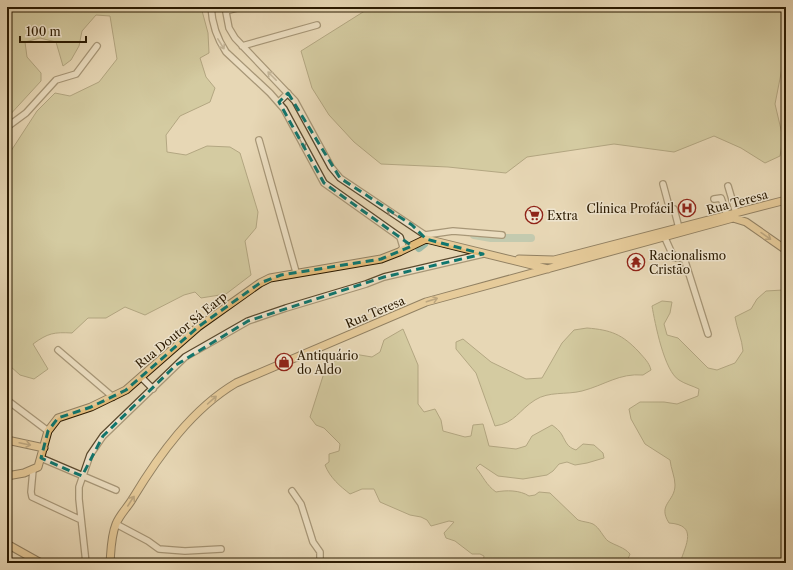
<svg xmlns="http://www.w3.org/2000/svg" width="793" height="570" font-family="'Libre Caslon Text',serif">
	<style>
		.green { fill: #bcbd89; stroke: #746c45 }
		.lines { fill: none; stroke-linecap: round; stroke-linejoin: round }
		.river { stroke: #98baa8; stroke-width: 8 }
		.minor-casing { stroke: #5a492e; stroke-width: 8 }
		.major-casing { stroke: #2b1a01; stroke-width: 9 }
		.minor { stroke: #efe5cf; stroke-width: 5.5 }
		.major { stroke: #e4bc7a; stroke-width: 7 }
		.oneway { stroke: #978a72 }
		.oneway2 { stroke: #886b3e }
		.marked { fill: none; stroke: #0f766e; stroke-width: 3; stroke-dasharray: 8 5; stroke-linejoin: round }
		.labels { text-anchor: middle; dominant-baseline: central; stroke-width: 3; stroke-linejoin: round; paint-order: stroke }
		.street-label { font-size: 12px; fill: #2b1a01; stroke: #efe5cf }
		.poi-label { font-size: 12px; fill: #2b1a01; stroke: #efe5cf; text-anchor: start }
	</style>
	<rect width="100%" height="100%" fill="#e7d7b5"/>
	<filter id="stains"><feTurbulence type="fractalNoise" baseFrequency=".005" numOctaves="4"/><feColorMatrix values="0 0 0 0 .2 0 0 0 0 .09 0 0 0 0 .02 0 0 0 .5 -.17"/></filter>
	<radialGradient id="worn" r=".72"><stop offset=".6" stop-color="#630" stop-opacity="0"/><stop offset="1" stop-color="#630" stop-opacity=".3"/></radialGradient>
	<!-- green -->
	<path class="green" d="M 7,7 L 201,7 L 208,33 L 209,53 L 200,58 L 206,77 L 215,88 L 210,102 L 180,116 L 166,135 L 167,152 L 186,155 L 207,146 L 230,147 L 240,153 L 258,212 L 256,228 L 245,241 L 251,275 L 226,294 L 201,298 L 195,292 L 184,295 L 145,315 L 125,307 L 106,318 L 88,318 L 72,333 C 54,332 48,333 33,344 L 48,369 L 34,379 L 20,375 L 10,366 L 7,365 L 7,157 L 37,111 L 55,93 L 70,96 L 99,82 L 117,59 L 110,16 L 96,15 L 82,31 L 79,46 L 71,60 L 63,66 L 56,42 L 40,38 L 25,42 L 27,57 L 41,73 L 41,81 L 7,118 Z
		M 371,7 L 786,7 L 786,48 L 775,104 L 783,138 L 780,156 L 765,163 L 741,148 L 714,136 L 674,152 L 614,144 L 527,157 L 506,173 L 448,167 L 381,164 L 354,142 L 329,115 L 312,88 L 301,51 Z
		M 786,288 L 786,563 L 680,563 C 686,544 698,525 669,523 C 657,504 675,502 675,485 C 675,477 671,469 670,460 L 645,444 L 631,419 L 629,409 L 640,402 L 664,402 L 677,404 L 698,396 L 699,389 C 693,386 685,384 679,380 C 664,371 655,323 652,306 L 662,301 L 672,302 L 670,313 L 664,324 L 667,335 L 678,338 L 708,368 L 717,370 L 735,363 L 743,351 C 742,339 737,329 735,317 L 751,309 L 757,299 L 766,291 L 783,290 Z
		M 587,328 C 611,330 622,334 639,352 C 644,358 649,362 651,370 L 643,375 C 619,373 605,385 582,391 C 566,395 549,391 535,400 C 519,410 515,423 495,426 L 476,373 L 456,349 L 456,342 L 463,339 L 491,362 L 526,379 L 542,378 L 562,343 L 574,330 Z
		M 403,329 L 418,365 L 418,404 L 424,412 L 435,409 L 441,420 L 443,431 L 465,437 L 471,436 L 473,425 L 483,424 L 489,446 L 516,449 L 526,446 L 532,436 L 552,425 C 556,428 560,431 562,435 C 566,442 567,447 576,450 L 583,444 L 594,445 L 603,453 L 604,458 L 587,463 L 575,465 L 567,462 L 559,464 L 553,471 L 547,475 L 523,479 L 498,476 L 480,464 L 476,468 C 483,476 486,485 496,492 C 506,490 520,490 529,496 L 535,495 L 539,492 L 550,493 L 578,520 C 583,522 589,522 593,524 C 600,528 603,537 608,541 C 616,546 624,547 630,554 L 628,559 L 630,563 L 483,563 L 484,556 L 480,554 L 472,554 L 455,541 L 446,538 L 444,533 L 454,522 L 449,521 L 431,526 L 427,520 L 421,517 L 410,515 L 380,502 L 374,489 L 362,489 L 350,494 C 340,486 330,478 325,465 L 329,462 L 329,454 L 339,451 L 340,444 L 324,428 L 316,425 L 310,417 L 324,373 L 336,360 L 346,358 L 354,354 L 372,357 L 380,352 L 384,340 Z"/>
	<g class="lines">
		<!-- river -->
		<path class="river" d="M 474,235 L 491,238 L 531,238
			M 419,248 L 424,244"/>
		<defs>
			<path id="minor" d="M 211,7 C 212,24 216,37 226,52 L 270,93 L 284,109 L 324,183 L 400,237 L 403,247 L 400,252
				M 225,7 L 229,28 L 235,38 L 295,101 L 331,167 L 340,178 L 425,235 L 426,239
				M 226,11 L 241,7
				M 242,46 L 317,25
				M 279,102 L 288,93
				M 7,127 L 26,113 L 56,80 L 76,74 L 97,46
				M 259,140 L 296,272
				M 663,184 L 670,210 L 674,209 L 679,228
				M 728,186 L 736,213
				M 714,199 L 721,198 L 727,215
				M 425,235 L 453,231 L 502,235
				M 665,238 L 674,258 L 684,258 L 708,334
				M 58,350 L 113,397
				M 141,377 L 153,389
				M 7,400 L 48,431
				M 41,458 L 116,490
				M 33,470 L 31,492 L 32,497 L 79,519
				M 292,491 L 301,504 L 313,542 L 320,552 L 320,563
				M 116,524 L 148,541 L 159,549 L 185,551 L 221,549
				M 86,563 L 79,499 L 79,487 L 90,455 L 103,436 L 185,357 L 248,321 L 286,308 L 366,284 L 384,277 L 483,254"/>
			<path id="major" d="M 519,259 L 554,260 L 786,200
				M 7,440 L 44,448
				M 7,476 L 24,473 L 38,467 L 48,431 L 58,418 L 91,407 L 126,390 L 198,327 L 260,283 L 270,278 L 381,259 L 399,252 L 426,239 L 548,269
				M 7,544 L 41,563
				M 110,563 C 111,550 111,536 116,524 C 120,514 128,507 133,498 C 159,455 192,409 236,383 L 426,302 L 733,218 L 746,222 L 786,250"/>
		</defs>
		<!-- minor casing -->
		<use href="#minor" class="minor-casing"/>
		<!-- major casing -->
		<use href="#major" class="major-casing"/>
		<!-- minor -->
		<use href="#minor" class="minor"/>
		<!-- major -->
		<use href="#major" class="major"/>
	</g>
	<!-- one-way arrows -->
	<defs><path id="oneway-shaft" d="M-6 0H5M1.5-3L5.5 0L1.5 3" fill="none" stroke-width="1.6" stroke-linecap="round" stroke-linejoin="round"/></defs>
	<g class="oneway">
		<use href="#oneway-shaft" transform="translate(221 44) rotate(58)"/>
		<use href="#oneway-shaft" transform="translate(272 76) rotate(-135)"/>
		<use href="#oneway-shaft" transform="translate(302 144) rotate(63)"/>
		<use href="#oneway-shaft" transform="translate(392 213) rotate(-148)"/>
	</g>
	<g class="oneway2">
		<use href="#oneway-shaft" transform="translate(766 236) rotate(35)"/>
		<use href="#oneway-shaft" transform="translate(432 300) rotate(-18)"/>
		<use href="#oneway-shaft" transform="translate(212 400) rotate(-42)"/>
		<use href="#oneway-shaft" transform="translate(25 444) rotate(12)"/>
		<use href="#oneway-shaft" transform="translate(131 501) rotate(-57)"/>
	</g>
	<!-- marked area -->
	<path d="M0 0H793V570H0ZM 288,93 L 340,178 L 412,225 L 426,239 L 483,254 L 384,277 L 248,321 L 176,365 L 103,436 L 82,476 L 41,458 L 48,431 L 58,418 L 91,407 L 126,390 L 198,327 L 260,283 L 281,275 L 381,259 L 412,246 L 324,183 L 279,102 Z" fill="#e7d7b5" fill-opacity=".55" fill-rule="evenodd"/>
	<path class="marked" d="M 288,93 L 340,178 L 412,225 L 426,239 L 483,254 L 384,277 L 248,321 L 176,365 L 103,436 L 82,476 L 41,458 L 48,431 L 58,418 L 91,407 L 126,390 L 198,327 L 260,283 L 281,275 L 381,259 L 412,246 L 324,183 L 279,102 Z"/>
	<!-- icons -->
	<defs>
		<symbol id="hospital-ring" viewBox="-11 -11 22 22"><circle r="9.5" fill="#efe5cf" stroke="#8f2418" stroke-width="1.5"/><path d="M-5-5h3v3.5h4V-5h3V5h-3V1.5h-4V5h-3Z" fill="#8f2418"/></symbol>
		<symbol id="supermarket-ring" viewBox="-11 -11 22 22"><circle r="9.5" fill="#efe5cf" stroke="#8f2418" stroke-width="1.5"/><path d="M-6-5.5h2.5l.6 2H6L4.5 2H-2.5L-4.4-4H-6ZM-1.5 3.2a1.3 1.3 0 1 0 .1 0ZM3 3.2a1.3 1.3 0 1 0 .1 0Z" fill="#8f2418"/></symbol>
		<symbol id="temple-ring" viewBox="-11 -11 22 22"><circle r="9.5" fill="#efe5cf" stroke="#8f2418" stroke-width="1.5"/><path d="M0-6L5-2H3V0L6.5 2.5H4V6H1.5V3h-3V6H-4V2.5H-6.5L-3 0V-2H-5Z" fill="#8f2418"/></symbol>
		<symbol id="shop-ring" viewBox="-11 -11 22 22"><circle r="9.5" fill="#efe5cf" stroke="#8f2418" stroke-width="1.5"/><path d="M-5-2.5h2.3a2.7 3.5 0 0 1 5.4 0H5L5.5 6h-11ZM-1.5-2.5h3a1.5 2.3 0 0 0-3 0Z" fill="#8f2418"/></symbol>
	</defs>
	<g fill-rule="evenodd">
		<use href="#hospital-ring" x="677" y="198" width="20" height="20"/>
		<use href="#supermarket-ring" x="524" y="205" width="20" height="20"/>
		<use href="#temple-ring" x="626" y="252" width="20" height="20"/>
		<use href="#shop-ring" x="274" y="352" width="20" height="20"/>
	</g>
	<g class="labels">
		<!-- street labels -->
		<g class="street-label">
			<text transform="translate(737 202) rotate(-15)">Rua Teresa</text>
			<text transform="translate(375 312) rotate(-23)">Rua Teresa</text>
			<text transform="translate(181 330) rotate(-39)">Rua Doutor Sá Earp</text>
		</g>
		<!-- poi labels -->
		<g class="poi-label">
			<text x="674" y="208" text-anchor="end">Clínica Profácil</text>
			<text x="547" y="215">Extra</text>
			<text x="649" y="255">Racionalismo<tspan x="649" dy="14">Cristão</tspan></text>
			<text x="297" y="355">Antiquário<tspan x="297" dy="14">do Aldo</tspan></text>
		</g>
	</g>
	<!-- margin -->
	<rect width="793" height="570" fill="none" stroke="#e7d7b5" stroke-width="24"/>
	<rect x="8" y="8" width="777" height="554" fill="none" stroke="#2b1a01" stroke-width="2"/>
	<rect x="12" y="12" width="769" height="546" fill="none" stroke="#2b1a01"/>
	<!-- scale -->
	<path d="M20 36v6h66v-6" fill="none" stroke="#2b1a01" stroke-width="2"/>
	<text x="26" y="36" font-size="12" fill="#2b1a01" stroke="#efe5cf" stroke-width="3" paint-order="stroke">100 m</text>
	<rect width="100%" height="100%" filter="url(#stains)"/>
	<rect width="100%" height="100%" fill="url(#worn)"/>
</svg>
